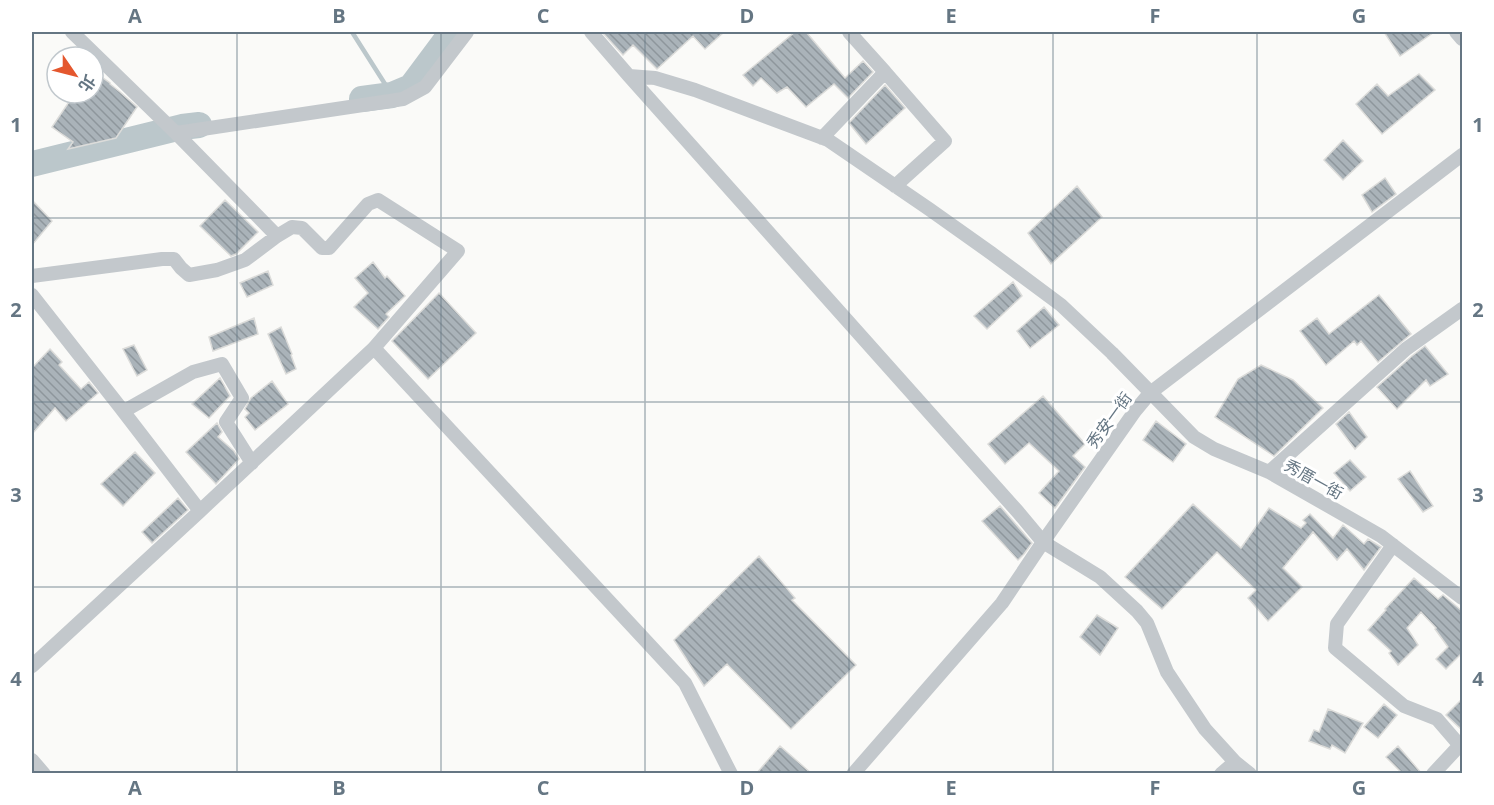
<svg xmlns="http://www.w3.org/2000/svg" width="1494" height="805" font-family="'Open Sans','Noto Sans TC',sans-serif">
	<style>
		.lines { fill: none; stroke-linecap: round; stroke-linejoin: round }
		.stream { stroke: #bbc7cb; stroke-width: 4.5 }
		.river { stroke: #bbc7cb; stroke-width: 26 }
		.building { fill: url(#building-back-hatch); stroke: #dcdcda; stroke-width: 1.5 }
		.minor { stroke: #c3c8cc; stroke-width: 14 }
		.grid { fill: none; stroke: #657683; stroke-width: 1.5; stroke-opacity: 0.55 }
		.labels { text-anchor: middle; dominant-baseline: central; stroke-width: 6; stroke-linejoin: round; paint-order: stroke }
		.street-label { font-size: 16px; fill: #657683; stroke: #fff }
		.neatline { fill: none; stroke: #657683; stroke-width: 2 }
		.grid-label { font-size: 20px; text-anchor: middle; font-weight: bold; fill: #657683 }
	</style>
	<defs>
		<pattern id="building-back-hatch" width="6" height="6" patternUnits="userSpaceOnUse" patternTransform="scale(1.5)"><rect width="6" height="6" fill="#aab3b9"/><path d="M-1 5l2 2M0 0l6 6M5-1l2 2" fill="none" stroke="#8e969c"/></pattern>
	</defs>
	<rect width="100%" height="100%" fill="#fafaf8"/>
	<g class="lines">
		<!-- stream -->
		<path class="stream" d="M 352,32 L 392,95"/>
		<!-- river -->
		<path class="river" d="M 362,99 L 392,95 L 411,87 L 452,32
			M 32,164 L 182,127 L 199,125"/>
	</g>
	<!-- building -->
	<path class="building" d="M 602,32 L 724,32 L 705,49 L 693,36 L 657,69 L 633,45 L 623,55 Z
		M 795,32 L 806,32 L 845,78 L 863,61 L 873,72 L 848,98 L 834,84 L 806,107 L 787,87 L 777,93 L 761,78 L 753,86 L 743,75 Z
		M 1384,32 L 1434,32 L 1400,56 Z
		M 93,71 L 110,83 L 110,84 L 120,92 L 137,107 L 116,138 L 68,149 L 73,142 L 52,127 L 75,93 L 93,93 Z
		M 1419,74 L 1435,90 L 1382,134 L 1356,104 L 1377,84 L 1388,96 Z
		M 885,85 L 905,108 L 866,144 L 849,123 Z
		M 1343,140 L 1363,161 L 1343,180 L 1324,160 Z
		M 1385,178 L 1396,194 L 1372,212 L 1362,195 Z
		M 1077,186 L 1102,217 L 1051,264 L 1028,233 Z
		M 32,200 L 52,221 L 32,245 Z
		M 225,200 L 258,232 L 236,254 L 231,256 L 200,226 Z
		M 373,262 L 385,278 L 387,276 L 405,296 L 386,314 L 389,317 L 378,329 L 354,307 L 368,293 L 355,278 Z
		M 268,271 L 273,285 L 247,297 L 240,283 Z
		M 1013,282 L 1022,296 L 987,329 L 974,316 Z
		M 439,293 L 476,333 L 428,379 L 392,341 Z
		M 1379,295 L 1411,334 L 1378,362 L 1361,341 L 1357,345 L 1354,341 L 1326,365 L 1300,331 L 1317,318 L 1329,334 Z
		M 1044,307 L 1059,325 L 1030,348 L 1017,331 Z
		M 254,318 L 258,334 L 213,351 L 209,337 Z
		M 281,327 L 292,354 L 291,355 L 296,369 L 286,374 L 268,334 Z
		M 134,345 L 147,370 L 137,376 L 123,349 Z
		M 1425,346 L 1448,374 L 1430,386 L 1426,380 L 1397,409 L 1377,387 L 1412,356 Z
		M 50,349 L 62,362 L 59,365 L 81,389 L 89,382 L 98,393 L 66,421 L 55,408 L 32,434 L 32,368 Z
		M 1261,365 L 1293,380 L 1323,408 L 1274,456 L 1215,417 L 1238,379 Z
		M 220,378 L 230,396 L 209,418 L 192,404 Z
		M 272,381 L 288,404 L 255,430 L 245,417 L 249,413 L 245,409 L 251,398 Z
		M 1043,396 L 1085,444 L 1073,456 L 1085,467 L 1055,508 L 1039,493 L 1059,471 L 1029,443 L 1005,464 L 988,444 Z
		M 1349,412 L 1367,437 L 1355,449 L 1336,424 Z
		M 1156,421 L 1186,444 L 1173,462 L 1143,440 Z
		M 217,423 L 222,432 L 218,437 L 234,451 L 239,459 L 216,484 L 186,452 Z
		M 135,452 L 155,473 L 123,506 L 101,484 Z
		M 1350,460 L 1366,477 L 1350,491 L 1334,473 Z
		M 1410,471 L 1433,506 L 1423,512 L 1398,479 Z
		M 178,498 L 188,510 L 152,543 L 142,532 Z
		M 1193,504 L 1241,548 L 1269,508 L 1301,528 L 1306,523 L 1303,520 L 1310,514 L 1333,538 L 1343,525 L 1364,544 L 1368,539 L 1381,547 L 1364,570 L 1347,549 L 1337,560 L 1313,532 L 1283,568 L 1302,587 L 1268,621 L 1248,598 L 1256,590 L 1217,552 L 1162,609 L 1125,577 Z
		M 1000,506 L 1032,543 L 1024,554 L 1018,560 L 982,521 Z
		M 759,556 L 795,598 L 792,600 L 856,665 L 791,729 L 727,664 L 704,686 L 674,640 Z
		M 1414,578 L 1438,599 L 1443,595 L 1462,611 L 1462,653 L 1446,669 L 1436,659 L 1448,647 L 1435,629 L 1436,628 L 1421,612 L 1407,628 L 1418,645 L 1398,665 L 1389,653 L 1391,651 L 1368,630 L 1386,610 L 1385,609 Z
		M 1097,615 L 1118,628 L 1100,655 L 1080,637 Z
		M 1462,699 L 1462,730 L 1446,715 Z
		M 1384,704 L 1397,715 L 1378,738 L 1364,727 Z
		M 1328,709 L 1363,723 L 1345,753 L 1332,745 L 1330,749 L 1309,741 L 1314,730 L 1319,732 Z
		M 780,746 L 812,774 L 756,774 Z
		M 1398,746 L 1422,774 L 1403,774 L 1386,757 Z"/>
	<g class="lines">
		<!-- minor -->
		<path class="minor" d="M 591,32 L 629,76 L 1018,512 L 1043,542 L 1100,577 L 1137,611 L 1147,623 L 1167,672 L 1205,729 L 1235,762 L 1250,774
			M 1456,32 L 1462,39
			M 885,72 L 945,141 L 895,186
			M 629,76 L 655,78 L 695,90 L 828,140 L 929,209 L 991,253 L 1061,305 L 1112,353 L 1194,437 L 1214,449 L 1269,472 L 1381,536 L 1462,598
			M 176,133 L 403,99 L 425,87 L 467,32
			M 822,138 L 885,72 L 849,32
			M 32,276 L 162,259 L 174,259 L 181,268 L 189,275 L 217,270 L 245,260 L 277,236
			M 32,295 L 120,407 L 200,511
			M 374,348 L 685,683 L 731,774
			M 124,411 L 193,372 L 222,364 L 242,398 L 226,422 L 252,463
			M 1269,472 L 1406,349 L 1462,309
			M 1393,545 L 1337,624 L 1335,648 L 1404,706 L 1437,719 L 1462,748
			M 32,666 L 200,511 L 374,348 L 458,251 L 378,200 L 368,204 L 329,248 L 322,248 L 302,228 L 292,227 L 277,236 L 176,133 L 72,32
			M 32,760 L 44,774
			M 853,774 L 1002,603 L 1043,542 L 1135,411 L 1150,393 L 1462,155
			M 1221,774 L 1235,762
			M 1433,774 L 1460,745 L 1462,745"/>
	</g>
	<!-- grid -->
	<path class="grid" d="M 237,32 L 237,774M 441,32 L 441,774M 645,32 L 645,774M 849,32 L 849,774M 1053,32 L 1053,774M 1257,32 L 1257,774M 32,218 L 1462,218M 32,402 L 1462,402M 32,587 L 1462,587"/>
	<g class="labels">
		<!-- street labels -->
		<g class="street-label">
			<text transform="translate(1109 420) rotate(-54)">秀安一街</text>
			<text transform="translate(1314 479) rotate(29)">秀厝一街</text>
		</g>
	</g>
	<!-- border -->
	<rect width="1494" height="805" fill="none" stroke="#ffffff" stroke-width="66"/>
	<!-- north arrow -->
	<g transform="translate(75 75) rotate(125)"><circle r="28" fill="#ffffff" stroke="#c1c8cd" stroke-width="1.5"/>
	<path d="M0-4.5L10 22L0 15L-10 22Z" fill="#e4572e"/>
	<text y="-9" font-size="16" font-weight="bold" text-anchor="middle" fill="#657683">北</text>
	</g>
	<rect x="33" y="33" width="1428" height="739" class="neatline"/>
	<g class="grid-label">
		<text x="135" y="23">A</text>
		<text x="339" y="23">B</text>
		<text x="543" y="23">C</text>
		<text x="747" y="23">D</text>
		<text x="951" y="23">E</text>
		<text x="1155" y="23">F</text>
		<text x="1359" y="23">G</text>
		<text x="16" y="132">1</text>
		<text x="1478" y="132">1</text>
		<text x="16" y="317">2</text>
		<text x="1478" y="317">2</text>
		<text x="16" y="502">3</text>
		<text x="1478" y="502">3</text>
		<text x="16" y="686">4</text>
		<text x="1478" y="686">4</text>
		<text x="135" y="795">A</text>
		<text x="339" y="795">B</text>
		<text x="543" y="795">C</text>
		<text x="747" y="795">D</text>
		<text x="951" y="795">E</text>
		<text x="1155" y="795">F</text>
		<text x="1359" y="795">G</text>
	</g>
</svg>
